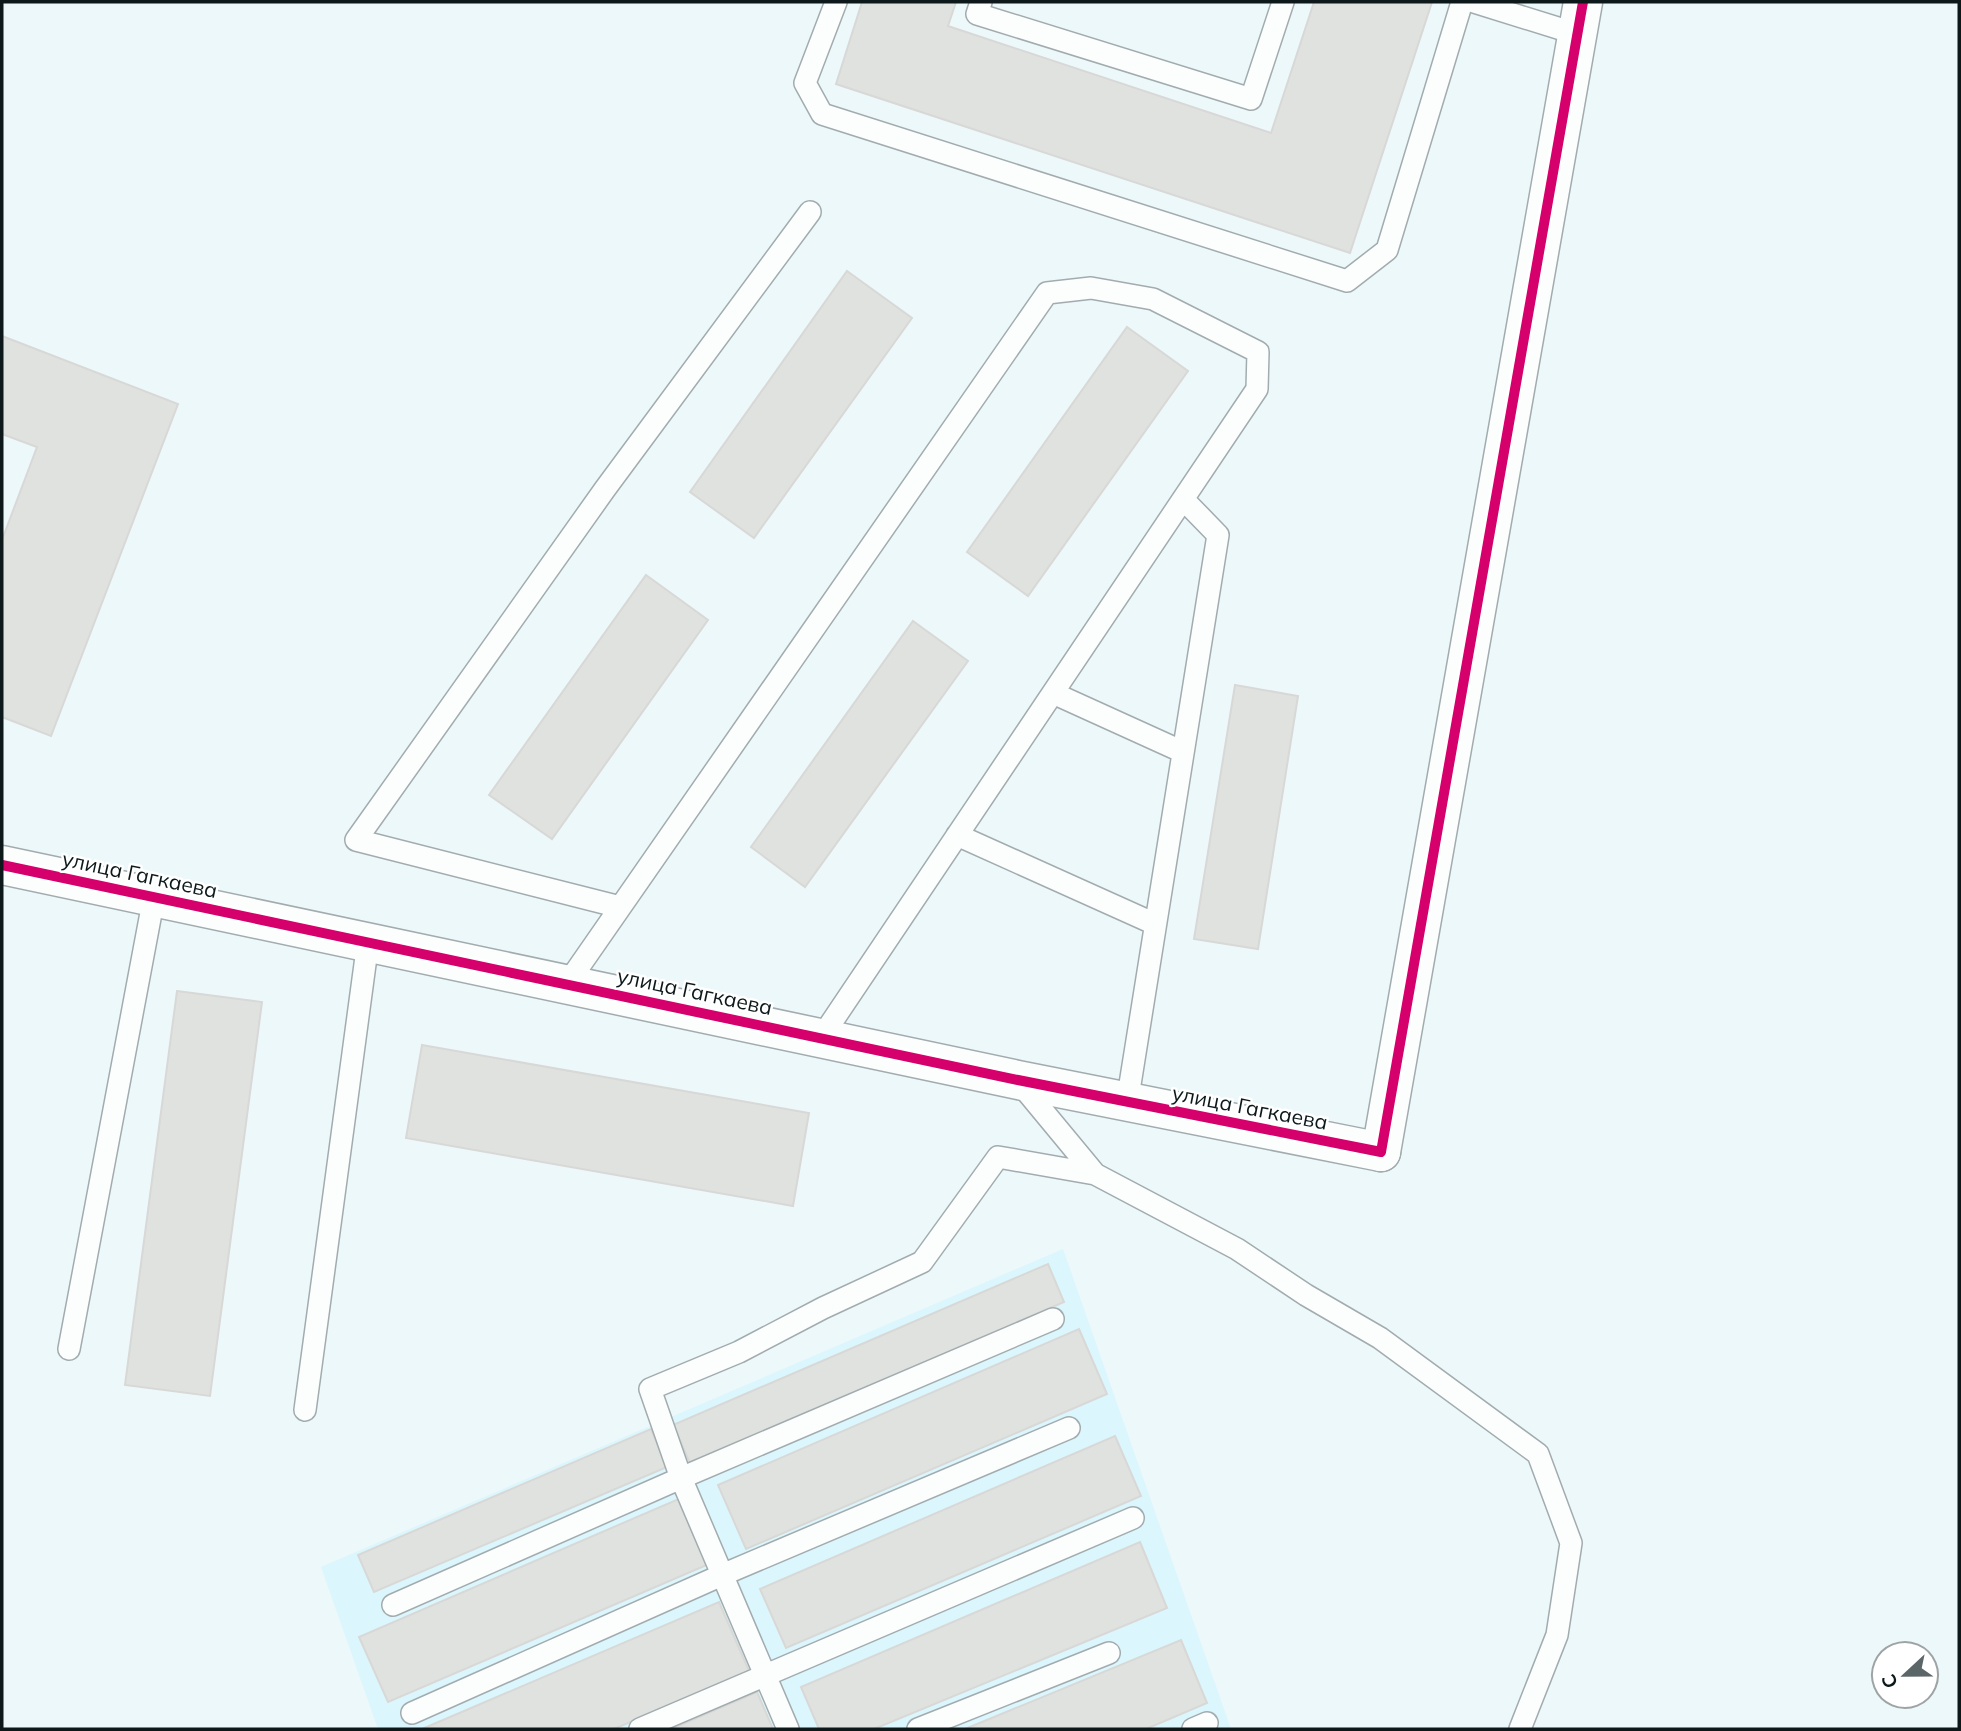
<svg xmlns="http://www.w3.org/2000/svg" width="1961" height="1731" font-family="Mulish,sans-serif">
	<style>
		.built { fill: #dbf6fc }
		.building { fill: #e0e2e0; stroke: #d8d8d6; stroke-width: 2 }
		.lines { fill: none; stroke-linecap: round; stroke-linejoin: round }
		.service-casing { stroke: #a2acae; stroke-width: 24 }
		.minor-casing { stroke: #a2acae; stroke-width: 41 }
		.tertiary-casing { stroke: #a2acae; stroke-width: 41 }
		.service { stroke: #fcfefe; stroke-width: 21 }
		.minor { stroke: #fcfefe; stroke-width: 38 }
		.tertiary { stroke: #fcfefe; stroke-width: 38 }
		.cycleway-casing { stroke: #fff; stroke-width: 15 }
		.cycleway { stroke: #d6006c; stroke-width: 10 }
		.labels { text-anchor: middle; dominant-baseline: central; stroke-width: 5; stroke-linejoin: round; paint-order: stroke }
		.street-label { font-size: 21px; fill: #0c181a; stroke: #fff }
	</style>
	<rect width="100%" height="100%" fill="#edf8fa"/>
	<!-- built -->
	<path class="built" d="M 1063,1249 L 1231,1729 L 378,1729 L 321,1567 Z"/>
	<!-- building -->
	<path class="building" d="M 862,2 L 956,2 L 948,26 L 1271,133 L 1314,2 L 1432,2 L 1350,253 L 836,84 Z
		M 847,271 L 912,318 L 754,538 L 690,492 Z
		M 1127,327 L 1188,371 L 1028,596 L 967,552 Z
		M 2,336 L 178,404 L 51,736 L 2,717 L 2,540 L 37,447 L 2,434 Z
		M 646,575 L 708,620 L 552,839 L 489,795 Z
		M 913,621 L 968,661 L 805,887 L 751,847 Z
		M 1235,685 L 1298,696 L 1258,949 L 1194,939 Z
		M 177,991 L 262,1002 L 210,1396 L 125,1385 Z
		M 422,1045 L 809,1113 L 793,1206 L 406,1138 Z
		M 1048,1264 L 1064,1302 L 690,1463 L 673,1425 Z
		M 1079,1329 L 1107,1394 L 746,1549 L 718,1485 Z
		M 651,1429 L 667,1467 L 374,1592 L 358,1555 Z
		M 1115,1436 L 1141,1496 L 786,1648 L 760,1589 Z
		M 681,1498 L 709,1564 L 388,1702 L 359,1637 Z
		M 1140,1542 L 1167,1608 L 874,1729 L 819,1729 L 801,1687 Z
		M 719,1602 L 749,1671 L 614,1729 L 422,1729 Z
		M 1181,1640 L 1207,1703 L 1146,1729 L 965,1729 Z
		M 757,1692 L 773,1729 L 671,1729 Z"/>
	<g class="lines">
		<defs>
			<path id="service" d="M 836,2 L 805,83 L 822,114 L 1347,281 L 1387,250 L 1462,2
				M 981,2 L 977,14 L 1251,99 L 1283,2
				M 1474,2 L 1577,34
				M 1053,693 L 1183,752
				M 957,835 L 1155,924
				M 620,907 L 356,840 L 605,489 L 810,212
				M 567,984 L 1047,293 L 1091,288 L 1153,299 L 1258,352 L 1257,389 L 821,1038
				M 1018,1081 L 1095,1174
				M 1127,1103 L 1218,535 L 1183,499
				M 69,1349 L 154,897
				M 305,1410 L 368,942
				M 393,1605 L 681,1478 L 1053,1319
				M 412,1713 L 722,1575 L 1069,1428
				M 640,1729 L 1133,1518
				M 788,1729 L 681,1478 L 650,1389 L 739,1352 L 823,1308 L 922,1262 L 998,1157 L 1095,1174 L 1237,1249 L 1306,1295 L 1380,1338 L 1538,1454 L 1571,1543 L 1557,1635 L 1520,1729
				M 918,1729 L 1109,1653
				M 1193,1729 L 1207,1723"/>
			<path id="minor" d="M 1381,1152 L 1583,2"/>
			<path id="tertiary" d="M 2,865 L 1018,1080 L 1381,1152"/>
		</defs>
		<!-- service casing -->
		<use href="#service" class="service-casing"/>
		<!-- minor casing -->
		<use href="#minor" class="minor-casing"/>
		<!-- tertiary casing -->
		<use href="#tertiary" class="tertiary-casing"/>
		<!-- service -->
		<use href="#service" class="service"/>
		<!-- minor -->
		<use href="#minor" class="minor"/>
		<!-- tertiary -->
		<use href="#tertiary" class="tertiary"/>
		<defs>
			<path id="cycleway" d="M 2,865 L 1018,1080 L 1381,1152 L 1583,2"/>
		</defs>
		<!-- cycleway casing -->
		<use href="#cycleway" class="cycleway-casing"/>
		<!-- cycleway -->
		<use href="#cycleway" class="cycleway"/>
	</g>
	<g class="labels">
		<!-- street labels -->
		<g class="street-label">
			<text transform="translate(140 874) rotate(12)">улица Гагкаева</text>
			<text transform="translate(695 991) rotate(12)">улица Гагкаева</text>
			<text transform="translate(1250 1107) rotate(11)">улица Гагкаева</text>
		</g>
	</g>
	<!-- border -->
	<rect width="1961" height="1731" fill="none" stroke="#0c181a" stroke-width="7"/>
	<!-- north arrow -->
	<g transform="translate(1905 1675) rotate(248)"><circle r="33" fill="#ffffff" stroke="#9ea3a3" stroke-width="2"/>
	<path d="M0-5L12 26L0 18L-12 26Z" fill="#5b6668"/>
	<text y="-10" font-size="19" font-weight="bold" text-anchor="middle" fill="#0c181a">С</text>
	</g>
</svg>
